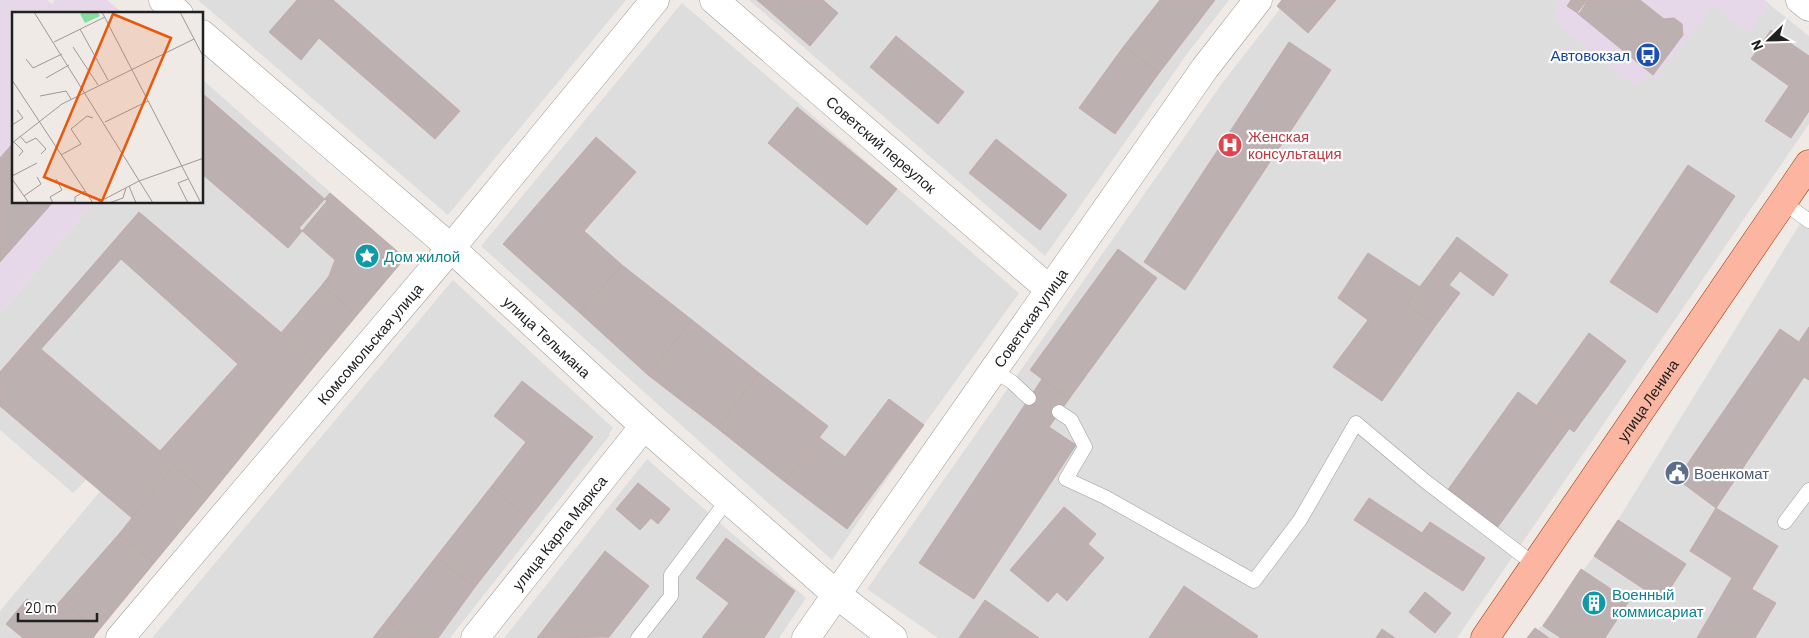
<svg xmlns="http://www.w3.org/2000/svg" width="1809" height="638" font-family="Barlow,sans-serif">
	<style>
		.residential { fill: #dedddd }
		.industrial { fill: #e7d8e9 }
		.building { fill: #bdb0b0; stroke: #c2aba9; fill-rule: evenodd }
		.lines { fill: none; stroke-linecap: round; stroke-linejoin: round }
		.service-casing { stroke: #9d9d9d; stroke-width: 15 }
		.minor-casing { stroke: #9d9d9d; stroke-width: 29 }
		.primary-casing { stroke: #9b3301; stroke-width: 29 }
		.service { stroke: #fff; stroke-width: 14 }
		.minor { stroke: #fff; stroke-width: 28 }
		.primary { stroke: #fbb5a0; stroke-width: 28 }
		.labels { text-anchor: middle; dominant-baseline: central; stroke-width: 4.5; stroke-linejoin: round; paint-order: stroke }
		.transit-label { font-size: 15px; fill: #164399; stroke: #fff; text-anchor: end }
		.health-label { font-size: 15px; fill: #be3a42; stroke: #fff; text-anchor: start }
		.street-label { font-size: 15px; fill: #202020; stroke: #fff }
		.culture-label { font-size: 15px; fill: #0d838f; stroke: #fff; text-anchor: start }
		.service-label { font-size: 15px; fill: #4e5e75; stroke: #fff; text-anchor: start }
		.inset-road { fill: none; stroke: #9d9997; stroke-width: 1 }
		.view { fill: #e8590c; fill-opacity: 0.15; stroke: #e8590c; stroke-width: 2.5 }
		.inset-edge { fill: none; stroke: #202020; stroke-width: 2.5 }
	</style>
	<rect width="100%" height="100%" fill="#f0eae6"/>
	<!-- residential -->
	<path class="residential" d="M 198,0 L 626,0 L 448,215 Z
		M 749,0 L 1229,0 L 1187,54 L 1045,256 Z
		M 1287,0 L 1764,0 L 1809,36 L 1809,124 L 1457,638 L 938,638 L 867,589 L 1223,82 Z
		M 682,3 L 1019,293 L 924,425 L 832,560 L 481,246 Z
		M 203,80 L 405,258 L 317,363 L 93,638 L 0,638 L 0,611 L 102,489 L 88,478 L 73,493 L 0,430 L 0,314 L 93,203 L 202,202 Z
		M 1809,209 L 1809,638 L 1532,638 L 1594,556 L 1618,520 Z
		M 453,280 L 613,428 L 609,434 L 610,435 L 450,638 L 152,638 Z
		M 647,459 L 806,598 L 779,638 L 504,638 Z"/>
	<!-- industrial -->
	<path class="industrial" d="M 0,0 L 47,0 L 52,4 L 55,0 L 107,0 L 124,14 L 14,14 L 14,202 L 93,203 L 0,314 Z
		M 1560,0 L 1764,0 L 1769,3 L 1749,32 L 1713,6 L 1656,78 L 1650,73 L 1643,82 L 1632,84 L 1560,25 L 1556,15 L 1557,8 Z"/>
	<!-- building -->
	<path class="building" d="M 297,0 L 333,0 L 460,111 L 435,139 L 319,38 L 301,60 L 269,32 Z
		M 757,0 L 823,0 L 838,13 L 810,46 Z
		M 1160,0 L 1215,0 L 1159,73 L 1124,46 Z
		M 1282,0 L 1336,0 L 1308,33 L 1277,6 Z
		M 1571,0 L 1588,0 L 1579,14 L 1567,6 Z
		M 1587,0 L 1640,0 L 1664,19 L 1674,18 L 1682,24 L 1683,35 L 1653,75 L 1577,13 Z
		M 1771,30 L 1809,56 L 1809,111 L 1791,138 L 1765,121 L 1789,86 L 1751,59 Z
		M 896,36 L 964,92 L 938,124 L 870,67 Z
		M 1289,42 L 1331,70 L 1185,290 L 1144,262 Z
		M 1124,46 L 1159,73 L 1115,134 L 1079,108 Z
		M 203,94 L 327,201 L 288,248 L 202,174 Z
		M 797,107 L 897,189 L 867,225 L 768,143 Z
		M 596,137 L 636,172 L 584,231 L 622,265 L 580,313 L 503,244 Z
		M 996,139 L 1067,195 L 1040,230 L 969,173 Z
		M 14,142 L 14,202 L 53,202 L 0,262 L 0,158 Z
		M 1688,165 L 1735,196 L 1657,313 L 1610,282 Z
		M 330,193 L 405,258 L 357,315 L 322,285 L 329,276 L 335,260 L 299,228 Z
		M 139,212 L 317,363 L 210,495 L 174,466 L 132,518 L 0,406 L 0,372 ZM 121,259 L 238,364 L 160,451 L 41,349 Z
		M 1457,237 L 1508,275 L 1493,296 L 1460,271 L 1449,285 L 1460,293 L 1436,325 L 1407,304 Z
		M 1118,249 L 1157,278 L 1069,399 L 1030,370 Z
		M 1368,253 L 1420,287 L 1407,304 L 1436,325 L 1382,401 L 1333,367 L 1368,320 L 1338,298 Z
		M 622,265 L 692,320 L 648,375 L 580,313 Z
		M 322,285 L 357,315 L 317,363 L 281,333 Z
		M 692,320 L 759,373 L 717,428 L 648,375 Z
		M 1809,327 L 1809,380 L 1804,377 L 1716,508 L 1677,479 L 1780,329 L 1799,342 Z
		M 1589,333 L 1626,361 L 1574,432 L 1537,405 Z
		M 759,373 L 828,426 L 785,482 L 717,428 Z
		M 1042,379 L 1069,399 L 1049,427 L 1076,445 L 974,599 L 919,563 Z
		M 522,381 L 593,437 L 529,518 L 491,487 L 526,442 L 494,416 Z
		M 1518,392 L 1569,429 L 1497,528 L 1447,491 Z
		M 889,399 L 924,425 L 847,529 L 785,482 L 819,437 L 845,457 Z
		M 174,466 L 210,495 L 154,563 L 119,534 Z
		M 638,483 L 670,509 L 658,524 L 651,518 L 640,530 L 616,509 Z
		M 491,487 L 529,518 L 475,587 L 436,557 Z
		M 1369,498 L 1422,533 L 1430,522 L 1485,558 L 1463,591 L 1354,520 Z
		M 1064,507 L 1096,534 L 1088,544 L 1104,558 L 1067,601 L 1057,592 L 1048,602 L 1010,570 Z
		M 1716,508 L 1778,546 L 1751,590 L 1690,551 Z
		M 1618,520 L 1686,564 L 1662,601 L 1594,556 Z
		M 119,534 L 154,563 L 98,631 L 61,600 Z
		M 726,538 L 795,591 L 764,638 L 702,638 L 729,603 L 696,578 Z
		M 605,551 L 649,586 L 609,637 L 537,638 Z
		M 436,557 L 475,587 L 438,638 L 410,638 L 387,620 Z
		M 1581,569 L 1629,601 L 1605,638 L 1561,638 L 1543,626 Z
		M 1732,578 L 1776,603 L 1755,638 L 1697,638 Z
		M 1184,586 L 1258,636 L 1256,638 L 1149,638 Z
		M 1425,592 L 1451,613 L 1435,633 L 1409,612 Z
		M 27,599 L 47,616 L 61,600 L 98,631 L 93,638 L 23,638 L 6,624 Z
		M 985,600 L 1039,638 L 959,638 Z
		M 387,620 L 410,638 L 373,638 Z
		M 1535,628 L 1549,638 L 1527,638 Z
		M 1382,629 L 1395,638 L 1376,638 Z"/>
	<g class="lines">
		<defs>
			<path id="service" d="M 1783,202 L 1809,221
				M 993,370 L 1012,382 L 1029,398
				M 1059,412 L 1071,420 L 1085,447 L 1066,479 L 1105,497 L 1254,581 L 1300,520 L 1356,423 L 1425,481 L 1535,565
				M 1785,522 L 1809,490
				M 638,638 L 671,596 L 671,575 L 728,499"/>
			<g id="minor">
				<path d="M 163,0 L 179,14"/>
				<path id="s1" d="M 714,0 L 1049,289"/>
				<path d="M 1800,0 L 1809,7"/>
				<path id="s2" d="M 202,34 L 451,248 L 644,426 L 836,594 L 893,638"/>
				<path id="s3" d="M 120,638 L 451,248 L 655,0"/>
				<path id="s4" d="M 475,638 L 644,426"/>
				<path id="s5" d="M 806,638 L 1205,68 L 1258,0"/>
			</g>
			<g id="primary">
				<path id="s6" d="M 1485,638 L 1809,164"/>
			</g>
		</defs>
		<!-- service casing -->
		<use href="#service" class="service-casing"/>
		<!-- minor casing -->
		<use href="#minor" class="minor-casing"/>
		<!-- primary casing -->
		<use href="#primary" class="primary-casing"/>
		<!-- service -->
		<use href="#service" class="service"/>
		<!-- minor -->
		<use href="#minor" class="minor"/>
		<!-- primary -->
		<use href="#primary" class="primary"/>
	</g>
	<!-- icons -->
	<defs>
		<symbol id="bus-disc" viewBox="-11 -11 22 22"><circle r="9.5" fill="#1a4fb4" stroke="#fff"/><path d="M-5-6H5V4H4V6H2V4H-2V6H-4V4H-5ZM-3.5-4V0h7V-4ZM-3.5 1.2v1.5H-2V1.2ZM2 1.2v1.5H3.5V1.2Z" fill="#fff"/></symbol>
		<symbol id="hospital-disc" viewBox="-11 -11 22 22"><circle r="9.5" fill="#e0444e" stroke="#fff"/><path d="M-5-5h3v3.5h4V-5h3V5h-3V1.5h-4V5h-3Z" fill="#fff"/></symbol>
		<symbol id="sight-disc" viewBox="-11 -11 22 22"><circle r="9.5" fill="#0f9aa8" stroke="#fff"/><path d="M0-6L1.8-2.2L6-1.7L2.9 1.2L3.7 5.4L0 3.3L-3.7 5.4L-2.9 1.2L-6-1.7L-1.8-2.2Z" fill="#fff"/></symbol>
		<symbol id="civic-disc" viewBox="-11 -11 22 22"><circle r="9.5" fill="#5c6f8a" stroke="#fff"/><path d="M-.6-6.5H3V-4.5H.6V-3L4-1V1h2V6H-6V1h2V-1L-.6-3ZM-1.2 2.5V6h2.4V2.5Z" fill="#fff"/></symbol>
		<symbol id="building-disc" viewBox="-11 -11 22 22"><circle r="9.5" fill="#0f9aa8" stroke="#fff"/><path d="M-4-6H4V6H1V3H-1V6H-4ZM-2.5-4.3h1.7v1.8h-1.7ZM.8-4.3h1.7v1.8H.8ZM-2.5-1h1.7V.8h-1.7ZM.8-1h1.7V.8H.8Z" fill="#fff"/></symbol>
	</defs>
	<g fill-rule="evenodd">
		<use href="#bus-disc" x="1634" y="41" width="28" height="28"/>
		<use href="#hospital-disc" x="1216" y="131" width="28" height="28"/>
		<use href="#sight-disc" x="353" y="242" width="28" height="28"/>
		<use href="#civic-disc" x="1663" y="459" width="28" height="28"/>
		<use href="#building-disc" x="1580" y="589" width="28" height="28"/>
	</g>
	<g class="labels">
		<!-- transit labels -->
		<g class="transit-label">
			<text x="1630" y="55">Автовокзал</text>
		</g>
		<!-- health labels -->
		<g class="health-label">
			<text x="1248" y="136">Женская<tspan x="1248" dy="17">консультация</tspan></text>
		</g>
		<!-- street labels -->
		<g class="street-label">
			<text stroke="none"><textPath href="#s1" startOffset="221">Советский переулок</textPath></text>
			<text stroke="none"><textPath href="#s5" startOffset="391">Советская улица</textPath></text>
			<text stroke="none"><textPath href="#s2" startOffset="459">улица Тельмана</textPath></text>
			<text stroke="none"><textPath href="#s3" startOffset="386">Комсомольская улица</textPath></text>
			<text stroke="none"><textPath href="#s6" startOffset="288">улица Ленина</textPath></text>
			<text stroke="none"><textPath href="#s4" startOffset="135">улица Карла Маркса</textPath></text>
		</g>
		<!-- culture labels -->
		<g class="culture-label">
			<text x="384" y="256">Дом жилой</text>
			<text x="1612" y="594">Военный<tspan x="1612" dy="17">коммисариат</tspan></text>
		</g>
		<!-- service labels -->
		<g class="service-label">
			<text x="1694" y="473">Военкомат</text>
		</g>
	</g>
	<!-- overview -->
	<g transform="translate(12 12)">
		<rect width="191" height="191" fill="#f0eae6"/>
		<path d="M 72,0 L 85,0 L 88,4 L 73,11 L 68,2 Z" fill="#85de9d"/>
		<path class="inset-road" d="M 22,0 L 141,191M 90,0 L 189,191M 168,0 L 192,46M 68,17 L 96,68M 42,30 L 93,5M 61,35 L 86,73M 14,47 L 21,56 L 50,42M 34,66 L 57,53M 0,68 L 81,191M 28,84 L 54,79 L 59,87M 93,110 L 136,89M 0,113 L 11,106 L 5,98M 8,124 L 14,131 L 24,126 L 34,137 L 29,142M 2,130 L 11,139 L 7,144M 0,131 L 50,92 L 182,27M 49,143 L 69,132 L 59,117 L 75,104 L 81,106M 0,164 L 25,151M 0,167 L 17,191M 117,174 L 124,191M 12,184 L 29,172 L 25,165M 41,191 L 38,185 L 50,178 L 44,167M 63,191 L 63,185 L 73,179M 85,191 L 127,169 L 192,146M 97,191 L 111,186 L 114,176M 176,191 L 166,171 L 176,167"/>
		<path class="view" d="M 101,2 L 159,26 L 90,189 L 32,165 Z"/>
		<rect width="191" height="191" class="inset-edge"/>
	</g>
	<!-- north arrow -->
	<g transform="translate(1769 40) rotate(247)" stroke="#ffffff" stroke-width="4" paint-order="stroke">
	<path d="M0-4L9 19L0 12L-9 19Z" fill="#202020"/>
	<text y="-8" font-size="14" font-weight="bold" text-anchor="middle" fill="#202020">N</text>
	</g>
	<!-- scale -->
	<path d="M18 613v8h79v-8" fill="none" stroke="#202020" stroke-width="2.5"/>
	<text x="25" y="613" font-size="15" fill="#202020" stroke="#ffffff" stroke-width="4" paint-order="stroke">20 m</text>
</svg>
